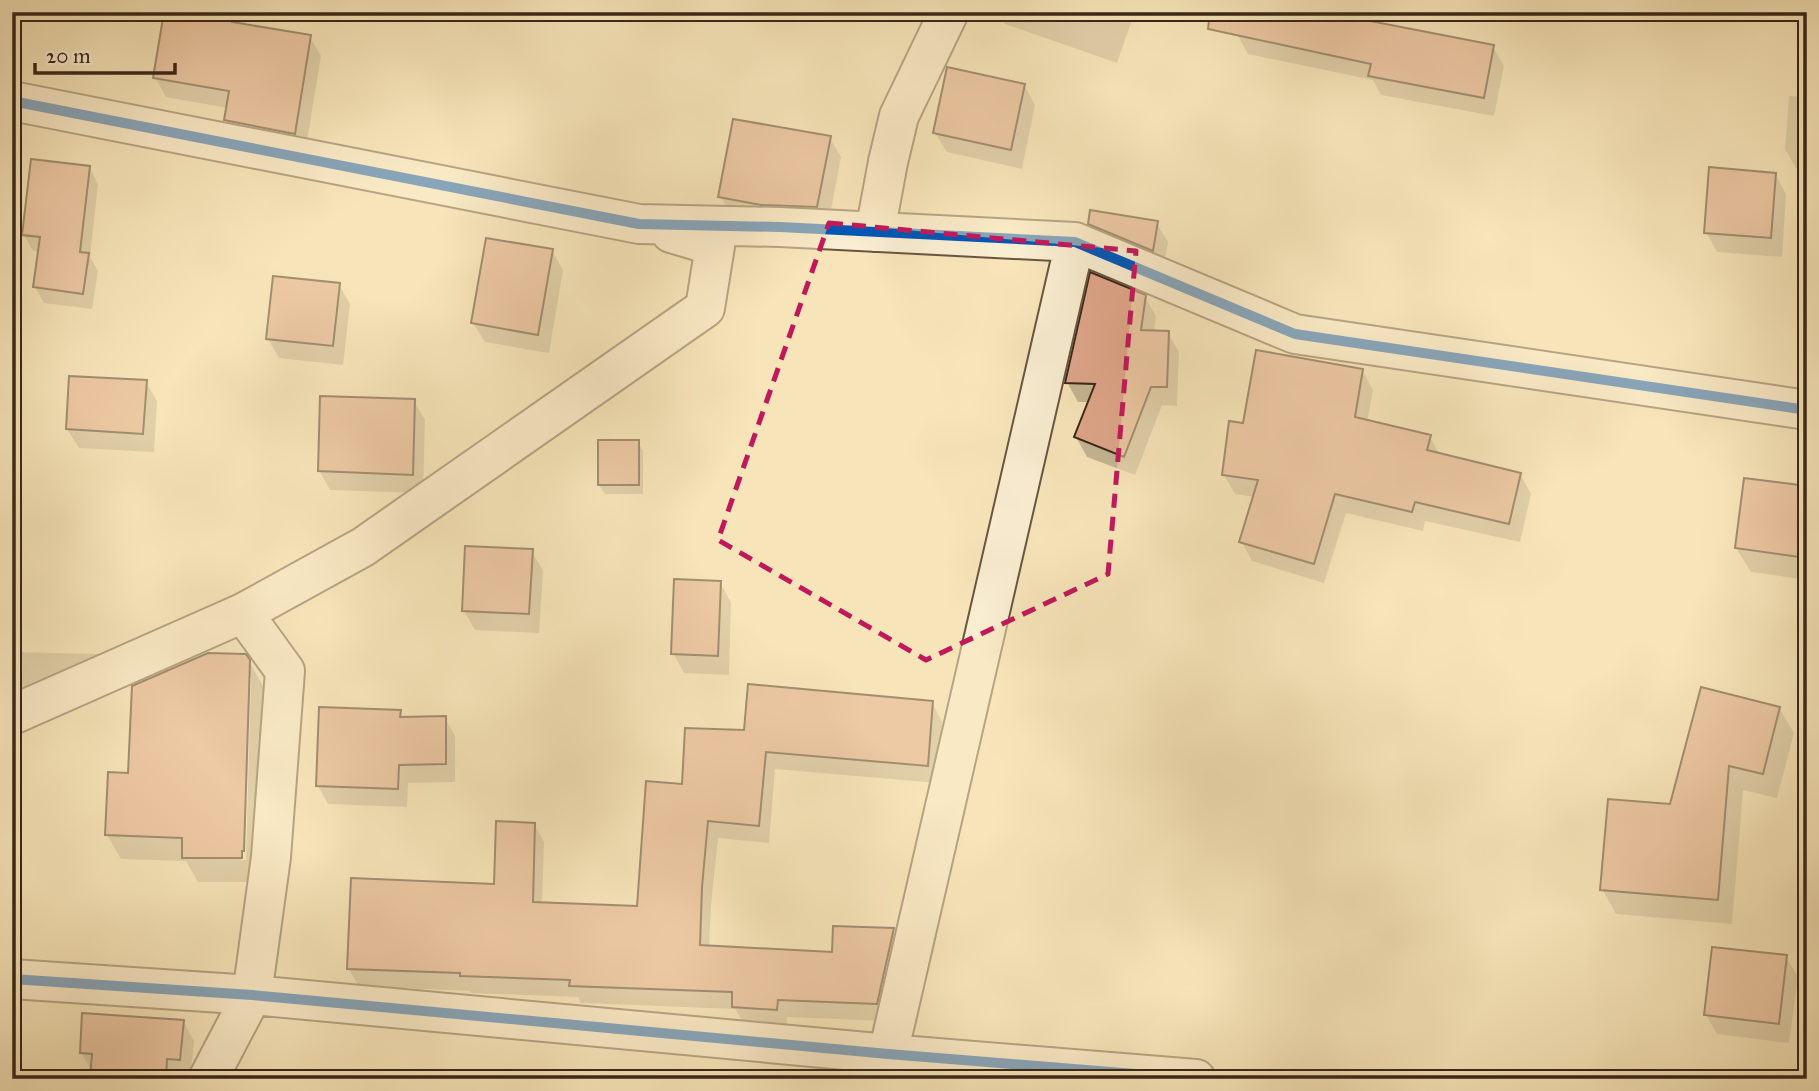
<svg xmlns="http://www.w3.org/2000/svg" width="1819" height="1091" font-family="'IM FELL Great Primer',serif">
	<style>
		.shadow { fill: #0003; fill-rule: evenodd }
		.building { fill: #e0a78b; stroke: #392618; stroke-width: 2 }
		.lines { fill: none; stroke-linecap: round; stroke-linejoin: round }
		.minor-casing { stroke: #685640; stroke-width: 42 }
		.minor { stroke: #faeed2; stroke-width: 38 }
		.cycleway-casing { stroke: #faeed2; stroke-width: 15 }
		.cycleway { stroke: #0057b8; stroke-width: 10 }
		.marked { fill: none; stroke: #c2185b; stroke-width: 5; stroke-dasharray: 14 9; stroke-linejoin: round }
	</style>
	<rect width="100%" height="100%" fill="#f7e5b9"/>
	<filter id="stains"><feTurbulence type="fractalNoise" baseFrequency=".00286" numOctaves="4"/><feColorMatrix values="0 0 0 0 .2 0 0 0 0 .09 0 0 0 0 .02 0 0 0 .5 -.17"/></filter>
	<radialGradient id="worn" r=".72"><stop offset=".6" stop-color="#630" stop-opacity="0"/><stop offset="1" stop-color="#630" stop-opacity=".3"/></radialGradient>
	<!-- shadow -->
	<path class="shadow" d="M 166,12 L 247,12 L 245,26 L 310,37 L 321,56 L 305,153 L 238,139 L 226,120 L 228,108 L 166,97 L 155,77 Z
		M 998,12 L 1131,12 L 1133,17 L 1117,63 L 1005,24 Z
		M 1242,12 L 1333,12 L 1333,16 L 1493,47 L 1504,66 L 1494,116 L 1381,95 L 1373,80 L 1248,54 L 1237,34 Z
		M 1024,85 L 1035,105 L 1022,169 L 947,152 L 935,133 Z
		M 1789,96 L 1807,97 L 1807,169 L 1796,168 L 1785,149 Z
		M 830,138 L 841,157 L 828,226 L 732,216 L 720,196 Z
		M 89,167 L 98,184 L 90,257 L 98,271 L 92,309 L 44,303 L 35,287 L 40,252 L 33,251 L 24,235 Z
		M 1775,174 L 1786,194 L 1782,257 L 1717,252 L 1706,232 Z
		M 1156,222 L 1168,242 L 1163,269 L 1101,243 L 1089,223 Z
		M 552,251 L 563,270 L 549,353 L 485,342 L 473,323 Z
		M 339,285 L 350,304 L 343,365 L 279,358 L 268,339 Z
		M 1145,297 L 1156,316 L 1154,332 L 1168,333 L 1179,352 L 1177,406 L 1162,405 L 1135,475 L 1087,457 L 1076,437 L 1090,402 L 1078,402 L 1067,382 Z
		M 1362,370 L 1373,390 L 1367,422 L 1430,437 L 1440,455 L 1520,474 L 1531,494 L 1520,542 L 1425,521 L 1423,531 L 1346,513 L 1324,583 L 1252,561 L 1241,541 L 1255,497 L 1235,494 L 1224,475 L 1244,425 Z
		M 146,382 L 157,401 L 154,452 L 79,448 L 67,429 Z
		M 414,401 L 425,420 L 423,493 L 330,490 L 319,470 Z
		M 638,442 L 643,451 L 643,494 L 605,494 L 599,485 Z
		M 1807,488 L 1807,631 L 1797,614 L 1801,579 L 1751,572 L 1736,548 Z
		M 531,551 L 543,570 L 539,633 L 475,630 L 464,611 Z
		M 720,583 L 731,602 L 729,675 L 684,673 L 673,653 Z
		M 12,652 L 98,654 L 103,663 L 12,703 Z
		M 249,661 L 263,686 L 257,875 L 255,882 L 198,882 L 186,861 L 121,859 L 107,835 L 130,775 ZM 248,678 L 251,678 L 246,860 L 242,860 Z
		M 932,703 L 942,721 L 937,783 L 775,769 L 769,843 L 718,838 L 711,906 L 709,947 L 834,954 L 893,930 L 904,948 L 887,1021 L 787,1017 L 787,1027 L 744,1024 L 735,1009 L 581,1003 L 578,997 L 472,993 L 470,991 L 359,986 L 348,968 L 496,886 L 534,824 L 544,842 L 542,904 L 639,908 L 684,786 L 746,732 Z
		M 1779,708 L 1794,733 L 1777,798 L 1743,790 L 1732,924 L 1616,914 L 1602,889 L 1672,806 Z
		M 400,712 L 404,719 L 445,718 L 455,736 L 455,782 L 408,783 L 407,807 L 328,804 L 318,786 Z
		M 1786,957 L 1798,977 L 1789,1043 L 1717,1034 L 1706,1015 Z
		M 183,1021 L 194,1041 L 190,1079 L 92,1079 L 92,1072 L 81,1052 Z"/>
	<!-- building -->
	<path class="building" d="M 164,12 L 234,12 L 232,22 L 311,35 L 295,134 L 224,120 L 229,91 L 153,78 Z
		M 1210,12 L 1324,12 L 1494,45 L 1484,98 L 1368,76 L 1371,64 L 1208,29 Z
		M 947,67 L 1025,84 L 1011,150 L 933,133 Z
		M 733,119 L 831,136 L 817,207 L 761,205 L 718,197 Z
		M 31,159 L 90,166 L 80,252 L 89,253 L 83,294 L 33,287 L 40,237 L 22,235 Z
		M 1709,167 L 1776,173 L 1771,238 L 1704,233 Z
		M 1090,210 L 1158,221 L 1153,251 L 1088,224 Z
		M 486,238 L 553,249 L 538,335 L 471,323 Z
		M 1090,272 L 1146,295 L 1141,330 L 1169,331 L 1167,387 L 1151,387 L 1124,457 L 1074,437 L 1095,384 L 1065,383 Z
		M 273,276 L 340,283 L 333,346 L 266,339 Z
		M 1256,350 L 1363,369 L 1355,417 L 1431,435 L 1427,450 L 1521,473 L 1509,524 L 1415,502 L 1412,512 L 1335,494 L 1314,564 L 1239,542 L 1258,480 L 1222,475 L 1229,421 L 1243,423 Z
		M 69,376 L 147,380 L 143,434 L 66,429 Z
		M 320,396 L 415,399 L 413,475 L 318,471 Z
		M 598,440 L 639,440 L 639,485 L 598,485 Z
		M 1744,478 L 1807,486 L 1807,558 L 1735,548 Z
		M 465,546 L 533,549 L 529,614 L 462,611 Z
		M 674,579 L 721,581 L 718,656 L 671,654 Z
		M 208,653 L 246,654 L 250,660 L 244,851 L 242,851 L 242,858 L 182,858 L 182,838 L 105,835 L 108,772 L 128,773 L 132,686 Z
		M 748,684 L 933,701 L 928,766 L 766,752 L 759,826 L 708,821 L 702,887 L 700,945 L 832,952 L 833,926 L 894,928 L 877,1004 L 778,1000 L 777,1010 L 732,1007 L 732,992 L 569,986 L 570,980 L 460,976 L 460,973 L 347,969 L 351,878 L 494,884 L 496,821 L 535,823 L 533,902 L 637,906 L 646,781 L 682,784 L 685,728 L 744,730 Z
		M 1701,687 L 1780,707 L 1763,774 L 1729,766 L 1718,900 L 1600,890 L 1608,799 L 1670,804 Z
		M 319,707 L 401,710 L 400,717 L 446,716 L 446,764 L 399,765 L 398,789 L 316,786 Z
		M 1712,947 L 1787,955 L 1779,1024 L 1704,1015 Z
		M 82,1013 L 184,1020 L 180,1060 L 167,1059 L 166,1079 L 90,1079 L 92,1054 L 80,1053 Z"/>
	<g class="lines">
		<defs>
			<path id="minor" d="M 12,101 L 639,224 L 780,227 L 1075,242 L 1295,334 L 1807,410
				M 875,232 L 888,162 L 899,116 L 949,12
				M 12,715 L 243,613 L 363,547 L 705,308 L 715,246 L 671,233
				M 12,979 L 252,995 L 888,1054 L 1196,1079
				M 888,1054 L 1075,242
				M 208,1079 L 252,995 L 271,857 L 285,671 L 243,613"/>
		</defs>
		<!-- minor casing -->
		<use href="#minor" class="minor-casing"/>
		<!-- minor -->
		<use href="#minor" class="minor"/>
		<defs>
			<path id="cycleway" d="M 12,101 L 639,224 L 780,227 L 1075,242 L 1295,334 L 1807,410
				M 12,979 L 252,995 L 888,1054 L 1196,1079"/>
		</defs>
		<!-- cycleway casing -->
		<use href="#cycleway" class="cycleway-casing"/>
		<!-- cycleway -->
		<use href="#cycleway" class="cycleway"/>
	</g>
	<!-- marked area -->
	<path d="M0 0H1819V1091H0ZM 829,223 L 1136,251 L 1108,574 L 926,660 L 718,540 Z" fill="#f7e5b9" fill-opacity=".55" fill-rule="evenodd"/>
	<path class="marked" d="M 829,223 L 1136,251 L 1108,574 L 926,660 L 718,540 Z"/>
	<!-- margin -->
	<rect width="1819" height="1091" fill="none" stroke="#f7e5b9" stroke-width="42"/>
	<rect x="14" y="14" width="1791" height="1063" fill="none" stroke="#392618" stroke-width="3.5"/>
	<rect x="21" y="21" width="1777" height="1049" fill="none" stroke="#392618" stroke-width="2"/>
	<!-- scale -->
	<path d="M35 63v10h140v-10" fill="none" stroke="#392618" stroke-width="3.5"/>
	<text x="46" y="63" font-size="21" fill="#392618" stroke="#faeed2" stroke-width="5" paint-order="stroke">20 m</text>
	<rect width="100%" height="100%" filter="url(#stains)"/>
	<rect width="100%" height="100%" fill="url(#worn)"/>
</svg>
